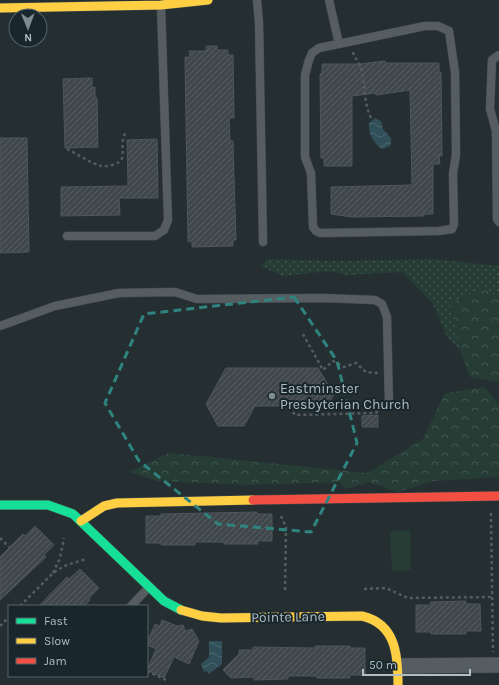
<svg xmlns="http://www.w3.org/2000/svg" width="499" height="685" font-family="Karla,sans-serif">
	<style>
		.grass { fill: url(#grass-dots) }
		.forest { fill: url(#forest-crowns) }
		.park { fill: #263d36 }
		.water { fill: url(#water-waves) }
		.building { fill: url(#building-hatch); stroke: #4d565a }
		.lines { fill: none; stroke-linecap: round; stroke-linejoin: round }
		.lane-casing { stroke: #434a4d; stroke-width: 9 }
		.street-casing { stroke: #434a4d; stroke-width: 16 }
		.fast-casing { stroke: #434a4d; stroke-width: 10 }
		.slow-casing { stroke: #434a4d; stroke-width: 10 }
		.jam-casing { stroke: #434a4d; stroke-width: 10 }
		.path { stroke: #535c5f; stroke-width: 2.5; stroke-dasharray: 3 3; stroke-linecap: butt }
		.lane { stroke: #565d61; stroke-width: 8 }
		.street { stroke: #565d61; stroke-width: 15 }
		.fast { stroke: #16e098; stroke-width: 9 }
		.slow { stroke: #ffcf43; stroke-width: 9 }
		.jam { stroke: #f24e42; stroke-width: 9 }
		.marked { fill: none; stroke: #2f847f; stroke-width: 3; stroke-dasharray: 8 5; stroke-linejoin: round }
		.poi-dot { fill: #7e8c92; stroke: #19272c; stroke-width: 1.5 }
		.labels { text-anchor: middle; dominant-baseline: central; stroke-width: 4; stroke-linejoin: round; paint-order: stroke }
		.poi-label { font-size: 14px; fill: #aebec5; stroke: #19272c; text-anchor: start }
		.street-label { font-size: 14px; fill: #aebec5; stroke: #19272c }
	</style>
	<defs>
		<pattern id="grass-dots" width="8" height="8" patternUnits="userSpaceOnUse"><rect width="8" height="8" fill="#263d36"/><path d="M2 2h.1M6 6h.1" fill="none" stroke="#435752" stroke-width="1.8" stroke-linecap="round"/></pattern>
		<pattern id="forest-crowns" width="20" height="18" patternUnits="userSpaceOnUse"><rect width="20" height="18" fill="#263d36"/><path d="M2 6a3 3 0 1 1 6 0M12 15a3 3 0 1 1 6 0" fill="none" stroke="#435752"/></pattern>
		<pattern id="water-waves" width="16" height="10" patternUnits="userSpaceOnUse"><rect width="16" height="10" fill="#314f59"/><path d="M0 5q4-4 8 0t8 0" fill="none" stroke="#4c676f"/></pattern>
		<pattern id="building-hatch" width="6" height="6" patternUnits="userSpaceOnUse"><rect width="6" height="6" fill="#3f474a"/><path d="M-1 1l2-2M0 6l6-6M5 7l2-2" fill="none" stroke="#586063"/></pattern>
	</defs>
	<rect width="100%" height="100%" fill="#252f32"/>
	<!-- grass -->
	<path class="grass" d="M 267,259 L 335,261 L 431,259 L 499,266 L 499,297 L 484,288 L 450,303 L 460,350 L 447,337 L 433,304 L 403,272 L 347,275 L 329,271 L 283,276 L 260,266 Z"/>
	<!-- forest -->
	<path class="forest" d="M 484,288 L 499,297 L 499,382 L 470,377 L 460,350 L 450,303 Z
		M 485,387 L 499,404 L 499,477 L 434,481 L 397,492 L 369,482 L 346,489 L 339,482 L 249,485 L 158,481 L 129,472 L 169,453 L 368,473 L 423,439 L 445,393 Z"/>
	<!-- park -->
	<path class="park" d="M 410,530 L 411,570 L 392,571 L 390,531 Z"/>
	<!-- water -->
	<path class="water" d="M 375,118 L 381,121 L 383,129 L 391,138 L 391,143 L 390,146 L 382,149 C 373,143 368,133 369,123 Z
		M 209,641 L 222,641 L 222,664 L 209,674 L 206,671 L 204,672 L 201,664 L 209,657 Z"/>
	<!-- building -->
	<path class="building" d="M 206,46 L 217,46 L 217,50 L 228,50 L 228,55 L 233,55 L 234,118 L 229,118 L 230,141 L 233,141 L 234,178 L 236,240 L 233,240 L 233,246 L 192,247 L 192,241 L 188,242 L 185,57 L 190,57 L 189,51 L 206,51 Z
		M 385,61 L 385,63 L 439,63 L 439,72 L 441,72 L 442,156 L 439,156 L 440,164 L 433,164 L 433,214 L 424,214 L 424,216 L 352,217 L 331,214 L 331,187 L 412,185 L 410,90 L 376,95 L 376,93 L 352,96 L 352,166 L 324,166 L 324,158 L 321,158 L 320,74 L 322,73 L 322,64 L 359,64 Z
		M 92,78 L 92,88 L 95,87 L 95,98 L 97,98 L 98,147 L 65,148 L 63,79 Z
		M 0,138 L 27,138 L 29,252 L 0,253 Z
		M 157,139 L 158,198 L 119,198 L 120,215 L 61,216 L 61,187 L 128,186 L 127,140 Z
		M 226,368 L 318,368 L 331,390 L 335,392 L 329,404 L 322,400 L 318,406 L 255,406 L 244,426 L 218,426 L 206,404 Z
		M 378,415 L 378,427 L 362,427 L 362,416 Z
		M 257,512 L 257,514 L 272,514 L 272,541 L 258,541 L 258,544 L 224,544 L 224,542 L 195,542 L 195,545 L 161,545 L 161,543 L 146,543 L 146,516 L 161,516 L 161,514 Z
		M 35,526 L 54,545 L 44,555 L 46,557 L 0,600 L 0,557 L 23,534 L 25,536 Z
		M 80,569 L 99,588 L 89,598 L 90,600 L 84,606 L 39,606 L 67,577 L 69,579 Z
		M 466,601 L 466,604 L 480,604 L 481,631 L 466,631 L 466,634 L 431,634 L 431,632 L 416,632 L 416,605 L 430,605 L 431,602 Z
		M 162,620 L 177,626 L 183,625 L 185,631 L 192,629 L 199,641 L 189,664 L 174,657 L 164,678 L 147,670 L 156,649 L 147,645 L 147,643 L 155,624 L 160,626 Z
		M 315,646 L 350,646 L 350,648 L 365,648 L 365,675 L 350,675 L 350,678 L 317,678 L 317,676 L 288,676 L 288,679 L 254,680 L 254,677 L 231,678 L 223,670 L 239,654 L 239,650 L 253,650 L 253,647 L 315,648 Z"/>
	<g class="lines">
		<defs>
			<path id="lane" d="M 257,0 L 259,23 L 263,242
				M 329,0 L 339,44
				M 425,26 L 438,26 L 449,31 L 455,72 L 456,154 L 453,174 L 454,224 L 452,229 L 439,231 L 320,233 L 316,231 L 313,227 L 311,173 L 305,157 L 305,75 L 309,60 L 312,53 L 319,48 Z
				M 499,55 L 492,60 L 490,109 L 496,131 L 497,219 L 499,222
				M 67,236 L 155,236 L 164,230 L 168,220 L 161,5
				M 0,326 L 55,306 L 119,293 L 175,292 L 197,299 L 323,298 L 375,300 L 382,304 L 387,317 L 389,405
				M 131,606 L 149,587"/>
			<path id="street" d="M 398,666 L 499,665"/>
			<path id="fast" d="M 0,505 L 48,505 L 73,514 L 164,601 L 181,610"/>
			<path id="slow" d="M 0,8 L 161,5 L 208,0
				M 81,521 L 104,506 L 117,503 L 253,500
				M 181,610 L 202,616 L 221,618 L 362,616 C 396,624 398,655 398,685"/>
			<path id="jam" d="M 253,500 L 499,496"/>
		</defs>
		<!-- lane casing -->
		<use href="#lane" class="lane-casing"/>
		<!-- street casing -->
		<use href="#street" class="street-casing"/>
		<!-- fast casing -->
		<use href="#fast" class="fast-casing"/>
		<!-- slow casing -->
		<use href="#slow" class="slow-casing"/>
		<!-- jam casing -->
		<use href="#jam" class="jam-casing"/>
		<!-- path -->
		<path class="path" d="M 353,52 C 355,59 359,62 361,68 C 366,85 363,102 371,118
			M 67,149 C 76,153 92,164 101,166 C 107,167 121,164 122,158 C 124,148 120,139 127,131
			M 303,334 L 323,370 L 333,361 L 344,367 L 356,363 L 366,372 L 379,373
			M 293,406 L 293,412 L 295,415 L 375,413 L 380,410
			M 491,513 L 493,652
			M 281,516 L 286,527 L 285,590
			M 0,538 L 9,547
			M 53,573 L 60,558 L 64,538
			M 364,589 L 386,588 L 408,598 L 492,597
			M 20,606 L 53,573 L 64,566 L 86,559
			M 0,626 L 9,617
			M 147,671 L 166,680"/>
		<!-- lane -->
		<use href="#lane" class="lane"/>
		<!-- street -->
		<use href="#street" class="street"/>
		<!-- fast -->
		<use href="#fast" class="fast"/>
		<!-- slow -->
		<use href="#slow" class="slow"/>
		<!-- jam -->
		<use href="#jam" class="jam"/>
	</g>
	<!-- marked area -->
	<path class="marked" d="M 294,297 L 337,361 L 357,443 L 311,532 L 218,524 L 139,461 L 105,403 L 144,314 Z"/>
	<!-- markers -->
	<circle class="poi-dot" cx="272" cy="396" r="4"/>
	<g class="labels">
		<!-- poi labels -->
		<g class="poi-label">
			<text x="280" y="388">Eastminster<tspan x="280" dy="16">Presbyterian Church</tspan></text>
		</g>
		<!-- street labels -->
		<g class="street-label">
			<text transform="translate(288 617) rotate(-1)">Pointe Lane</text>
		</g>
	</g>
	<!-- legend -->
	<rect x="8" y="605" width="140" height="72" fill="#19272c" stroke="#556369"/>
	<rect x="16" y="618" width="20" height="6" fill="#16e098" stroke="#556369"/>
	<text x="44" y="625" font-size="12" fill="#aebec5">Fast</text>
	<rect x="16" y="638" width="20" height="6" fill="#ffcf43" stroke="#556369"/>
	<text x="44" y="645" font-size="12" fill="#aebec5">Slow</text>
	<rect x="16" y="658" width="20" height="6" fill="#f24e42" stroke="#556369"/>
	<text x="44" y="665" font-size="12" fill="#aebec5">Jam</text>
	<!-- north arrow -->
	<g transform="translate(28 28) rotate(179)"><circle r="19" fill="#19272c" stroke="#556369"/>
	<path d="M0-3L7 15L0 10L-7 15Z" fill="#7e8c92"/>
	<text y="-6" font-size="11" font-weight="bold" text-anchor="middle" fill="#aebec5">N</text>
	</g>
	<!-- scale -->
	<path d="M363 669v6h107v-6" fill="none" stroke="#aebec5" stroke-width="2"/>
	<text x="369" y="669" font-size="12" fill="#aebec5" stroke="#19272c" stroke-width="3" paint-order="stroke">50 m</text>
</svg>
